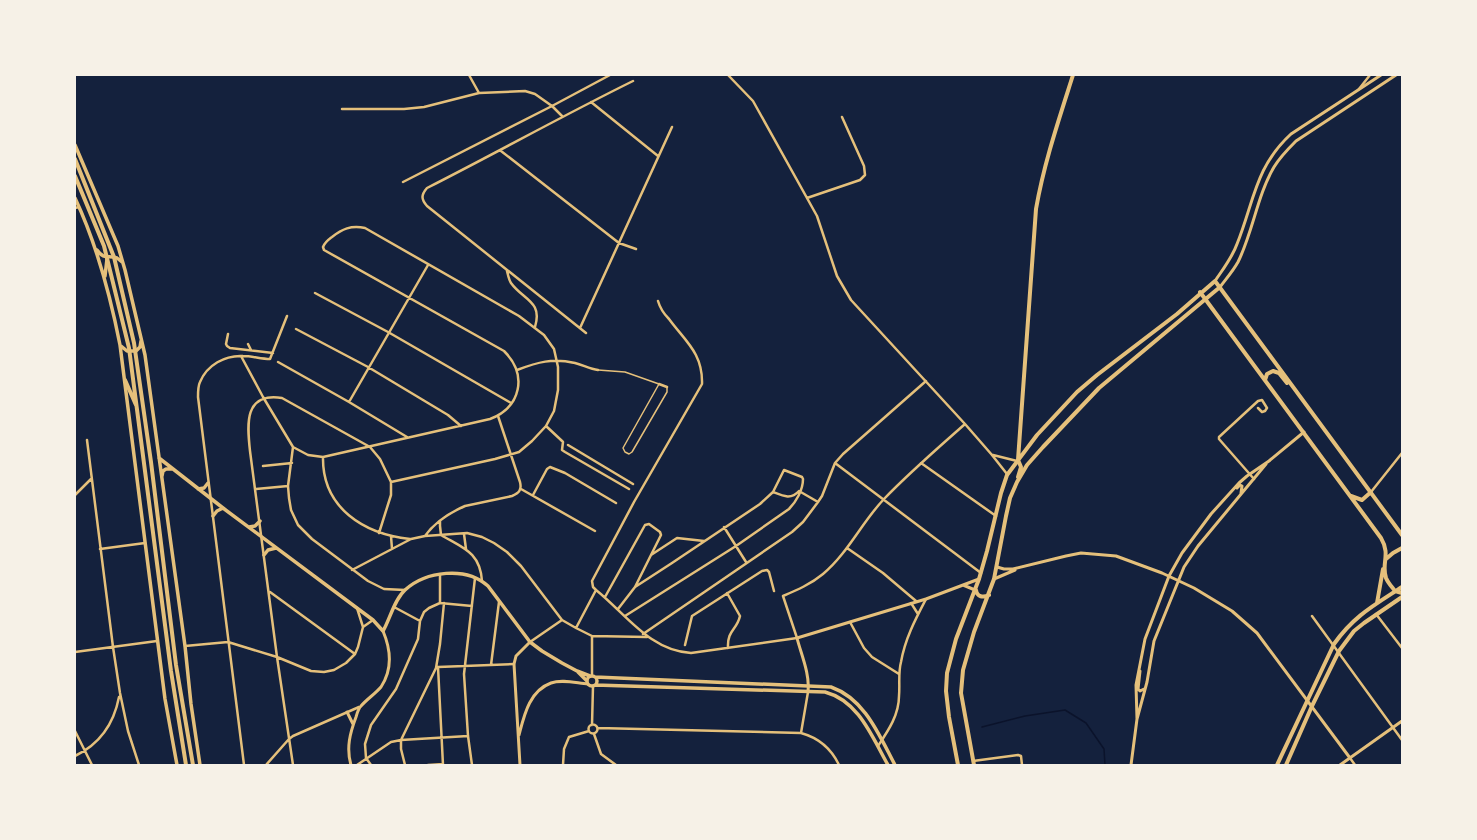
<svg xmlns="http://www.w3.org/2000/svg" width="1477" height="840" font-family="'Golos Text',sans-serif">
	<style>
		.lines { fill: none; stroke-linecap: round; stroke-linejoin: round }
		.stream { stroke: #0b132b; stroke-width: 1.5 }
		.service { stroke: #e5c07b; stroke-width: 1.5 }
		.minor { stroke: #e5c07b; stroke-width: 2.5 }
		.tertiary { stroke: #e5c07b; stroke-width: 3 }
		.secondary { stroke: #e5c07b; stroke-width: 3.5 }
		.primary { stroke: #e5c07b; stroke-width: 4 }
	</style>
	<rect width="100%" height="100%" fill="#14213d"/>
	<g class="lines">
		<!-- stream -->
		<path class="stream" d="M 982,727 L 1025,716 L 1065,710 L 1086,723 L 1104,749 L 1105,765"/>
		<!-- service -->
		<path class="service" d="M 598,370 L 625,372 L 659,384 L 623,448 L 625,452 L 629,454 L 632,452 L 667,392 L 667,387"/>
		<!-- minor -->
		<path class="minor" d="M 469,75 L 479,93
			M 728,75 L 753,101 L 817,216 L 837,276 L 851,300 L 965,424 L 992,455 L 1007,474
			M 1359,89 L 1370,75
			M 591,102 L 658,156
			M 342,109 L 404,109 L 424,107 L 479,93 L 525,91 L 535,94 L 552,106 L 562,116
			M 501,151 L 619,243 L 636,249
			M 403,182 L 552,106 L 610,75
			M 807,198 L 860,180 L 865,175 L 864,166 L 842,117
			M 75,208 L 79,207
			M 507,271 C 508,275 509,280 511,283 C 523,300 543,301 535,327
			M 315,293 L 388,332 L 511,403
			M 580,328 L 672,127
			M 296,329 L 368,367 L 448,415 L 461,426
			M 586,333 L 427,206 C 421,199 421,195 427,188 C 496,153 564,115 633,81
			M 228,334 L 226,344 L 227,346 L 230,348 L 273,353
			M 248,344 L 251,350
			M 241,356 L 263,397 L 293,447 L 288,486 L 289,498 L 291,510 L 298,525 L 312,539 L 368,581 L 384,589 L 405,590
			M 278,362 L 349,402 L 407,437
			M 517,370 C 538,362 552,358 575,363 C 583,365 590,369 598,370
			M 659,384 L 667,387
			M 349,402 L 428,265
			M 546,426 L 561,440 L 563,442 L 562,450 L 565,452 L 629,489
			M 87,440 L 113,647 L 120,693 L 128,731 L 139,765
			M 568,445 L 633,484
			M 293,447 L 308,455 L 323,457 L 490,419 C 521,407 528,375 504,351 L 324,250 L 323,247 C 325,242 328,240 332,237 C 342,229 351,225 365,228 L 519,316 L 544,335 L 554,349 L 558,367 L 558,390 L 554,411 L 546,426 L 532,441 L 519,452 L 495,459 L 391,482
			M 993,455 L 1017,461
			M 323,457 C 322,508 364,534 410,539
			M 835,463 L 981,573
			M 921,463 L 996,516
			M 263,466 L 292,463
			M 1254,479 L 1219,439 L 1219,437 L 1258,401 L 1262,400 L 1267,408 L 1265,411 L 1262,412 L 1258,408
			M 256,489 L 288,486
			M 521,489 L 595,531
			M 773,492 C 783,496 791,500 799,491 L 818,502
			M 1371,492 L 1402,453
			M 75,495 L 91,479
			M 533,495 L 547,469 L 550,467 L 565,473 L 616,503
			M 440,521 L 440,526 L 441,535 C 463,548 480,552 482,581
			M 724,527 L 746,562
			M 464,534 L 466,549
			M 391,536 L 392,549
			M 425,536 C 435,522 449,513 465,506 L 512,496 C 519,493 522,490 520,482 L 498,416
			M 847,548 L 883,573 L 916,601
			M 100,549 L 145,543
			M 651,555 L 677,538 L 704,541
			M 352,570 L 411,539 L 425,536 L 467,533 L 482,537 L 494,543 L 507,552 L 521,566 L 562,620 L 576,628 L 592,636 L 647,637
			M 440,575 L 440,603
			M 596,590 C 626,614 650,651 691,653 L 797,638 L 783,596 C 797,590 811,584 823,574 C 848,553 862,522 884,499 C 910,472 938,448 965,424
			M 270,592 L 355,654
			M 727,593 L 740,616 C 737,630 727,630 728,648
			M 605,597 L 645,525 L 649,524 L 660,532 L 661,535 L 635,587 L 618,609
			M 911,603 L 918,614
			M 394,607 L 420,621
			M 1376,614 L 1402,648
			M 625,616 L 736,546 L 789,509 C 796,502 803,490 803,479 L 802,477 L 784,470 L 773,492 L 760,504 L 672,563 L 635,587
			M 1312,616 L 1402,740
			M 850,622 L 864,648 L 872,657 L 899,674
			M 363,627 L 373,620
			M 576,628 L 596,590 L 593,587 L 592,581 L 634,502 L 702,384 C 703,353 685,341 669,319 C 664,314 660,308 658,301
			M 643,634 L 792,532 L 803,522 L 818,502 L 822,496 L 835,463 L 843,454 L 926,381
			M 592,636 L 592,676
			M 530,642 L 562,620
			M 685,645 L 692,616 L 762,571 L 767,570 L 769,572 L 774,591
			M 185,646 L 228,642 L 277,657 L 311,671 L 324,672 L 334,670 L 346,663 L 355,654 L 358,647 L 363,627 L 357,608
			M 75,652 L 157,641
			M 491,665 L 499,602
			M 438,667 L 443,765
			M 438,667 L 514,664
			M588.5 729a4.5 4.5 0 1 1 9 0a4.5 4.5 0 1 1-9 0Z
			M 592,725 L 593,686
			M 598,728 L 801,733 C 819,738 831,748 839,765
			M 75,731 L 92,765
			M 801,733 L 808,692
			M 594,734 L 601,754 L 616,765
			M 878,746 C 888,731 899,715 899,696 C 900,685 898,673 901,662 C 905,639 915,620 926,599
			M 75,756 C 100,744 114,723 119,697
			M 366,758 L 365,744 L 371,725 L 396,689 L 418,639 L 420,621 L 424,612 L 429,608 L 440,603 L 472,606
			M 366,758 L 371,765
			M 1350,758 L 1355,765
			M 973,761 L 1018,755 L 1021,756 L 1022,765
			M 244,765 L 198,397 C 198,392 198,386 200,382 C 207,365 225,355 243,356 C 252,356 261,359 270,359 L 287,316
			M 266,765 L 289,739 L 293,736 L 359,707
			M 293,765 L 277,657 L 250,451 C 247,424 244,392 282,398 L 370,447 L 380,459 L 391,482 L 391,495 L 379,533
			M 357,765 L 391,742 L 401,740 L 468,736
			M 405,765 L 401,749 L 401,740 L 436,668 L 440,644 L 444,603
			M 428,765 L 443,764
			M 472,765 L 468,736 L 464,674 L 475,578
			M 563,765 L 564,749 L 569,737 L 589,731"/>
		<!-- tertiary -->
		<path class="tertiary" d="M 1215,281 C 1223,269 1232,258 1237,244 C 1254,202 1255,167 1291,134 L 1381,75
			M 1220,287 C 1226,279 1233,271 1238,262 C 1253,232 1257,196 1274,167 C 1280,157 1288,149 1296,141 L 1396,75
			M 1237,488 L 1240,485 L 1242,486 L 1241,493
			M 997,567 L 1004,569 L 1013,569 L 1066,556 L 1081,553 L 1116,556 L 1162,573 L 1194,588 L 1232,611 L 1257,633 L 1350,758
			M 994,579 L 1015,570
			M 963,585 L 975,590
			M 1140,671 L 1138,689 L 1140,691 L 1144,689
			M 808,691 C 810,674 801,654 797,638 L 926,599 L 979,579
			M 347,712 L 353,724
			M 1137,719 L 1136,685 L 1145,639 L 1169,576 L 1182,553 L 1211,514 L 1239,483 L 1247,476 L 1269,461 L 1304,432
			M 519,735 C 524,716 529,691 551,683 C 562,679 576,683 588,684
			M 351,765 C 346,748 350,733 356,717 C 357,714 358,709 361,706 C 367,699 375,694 381,687 C 393,669 391,650 383,631
			M 520,765 L 514,664 L 516,656 L 530,642
			M 1131,765 L 1137,719 L 1147,682 L 1154,641 L 1184,567 L 1198,546 L 1266,464
			M 1340,765 L 1402,721"/>
		<!-- secondary -->
		<path class="secondary" d="M 75,145 L 118,246 L 125,270 L 145,355 L 185,646 L 191,704 L 200,765
			M 75,198 C 97,245 110,294 120,345 L 165,699 L 177,765
			M 97,250 C 104,260 108,255 117,258 L 122,262
			M 105,276 L 107,259
			M 121,346 L 127,351 L 136,351 L 140,347 L 141,341
			M 159,458 L 223,508 L 373,620 L 383,631 C 390,619 394,600 405,590 C 426,571 466,566 488,586 L 530,642 L 542,651 L 562,663 L 577,671 L 590,676
			M 162,476 L 163,471 L 166,469 L 172,469
			M 198,489 L 204,488 L 208,483
			M 213,516 L 217,511 L 223,508
			M 249,527 L 255,526 L 260,521
			M 264,555 L 268,550 L 276,548
			M 578,672 L 587,681
			M587 681a5 5 0 1 1 10 0a5 5 0 1 1-10 0Z
			M 595,677 L 831,687 C 865,699 879,735 895,765
			M 595,685 L 825,692 C 859,701 872,737 888,765"/>
		<!-- primary -->
		<path class="primary" d="M 75,159 L 114,257 L 134,343 L 151,462 L 176,665 L 193,765
			M 75,176 L 104,246 L 129,348 L 171,671 L 186,765
			M 1200,292 L 1381,538 C 1391,555 1381,563 1386,578 C 1388,583 1392,587 1395,591 L 1402,593
			M 125,380 L 136,405
			M 1265,380 L 1267,374 L 1273,371 L 1279,373 L 1287,383
			M 1018,460 L 1036,209 C 1044,163 1059,119 1073,75
			M 1018,460 L 1021,467 L 1018,477
			M 1351,496 L 1362,500 L 1371,492
			M 1386,559 L 1393,553 L 1402,548
			M 976,590 C 977,597 983,598 989,595
			M 1377,603 L 1383,569
			M 958,765 L 949,717 L 946,691 L 947,673 L 956,639 L 979,579 L 987,551 L 1001,493 L 1007,475 L 1037,435 L 1077,392 L 1097,375 L 1177,314 L 1215,281 L 1402,535
			M 974,765 L 961,693 L 963,670 L 974,632 L 994,579 L 1006,516 L 1010,498 L 1017,482 L 1027,465 L 1043,447 L 1099,388 L 1220,287
			M 1277,765 L 1334,644 C 1354,616 1373,606 1402,587
			M 1286,765 L 1312,706 L 1339,651 L 1354,631 L 1364,623 L 1402,597"/>
	</g>
	<!-- border -->
	<rect width="1477" height="840" fill="none" stroke="#f6f1e7" stroke-width="152"/>
</svg>
